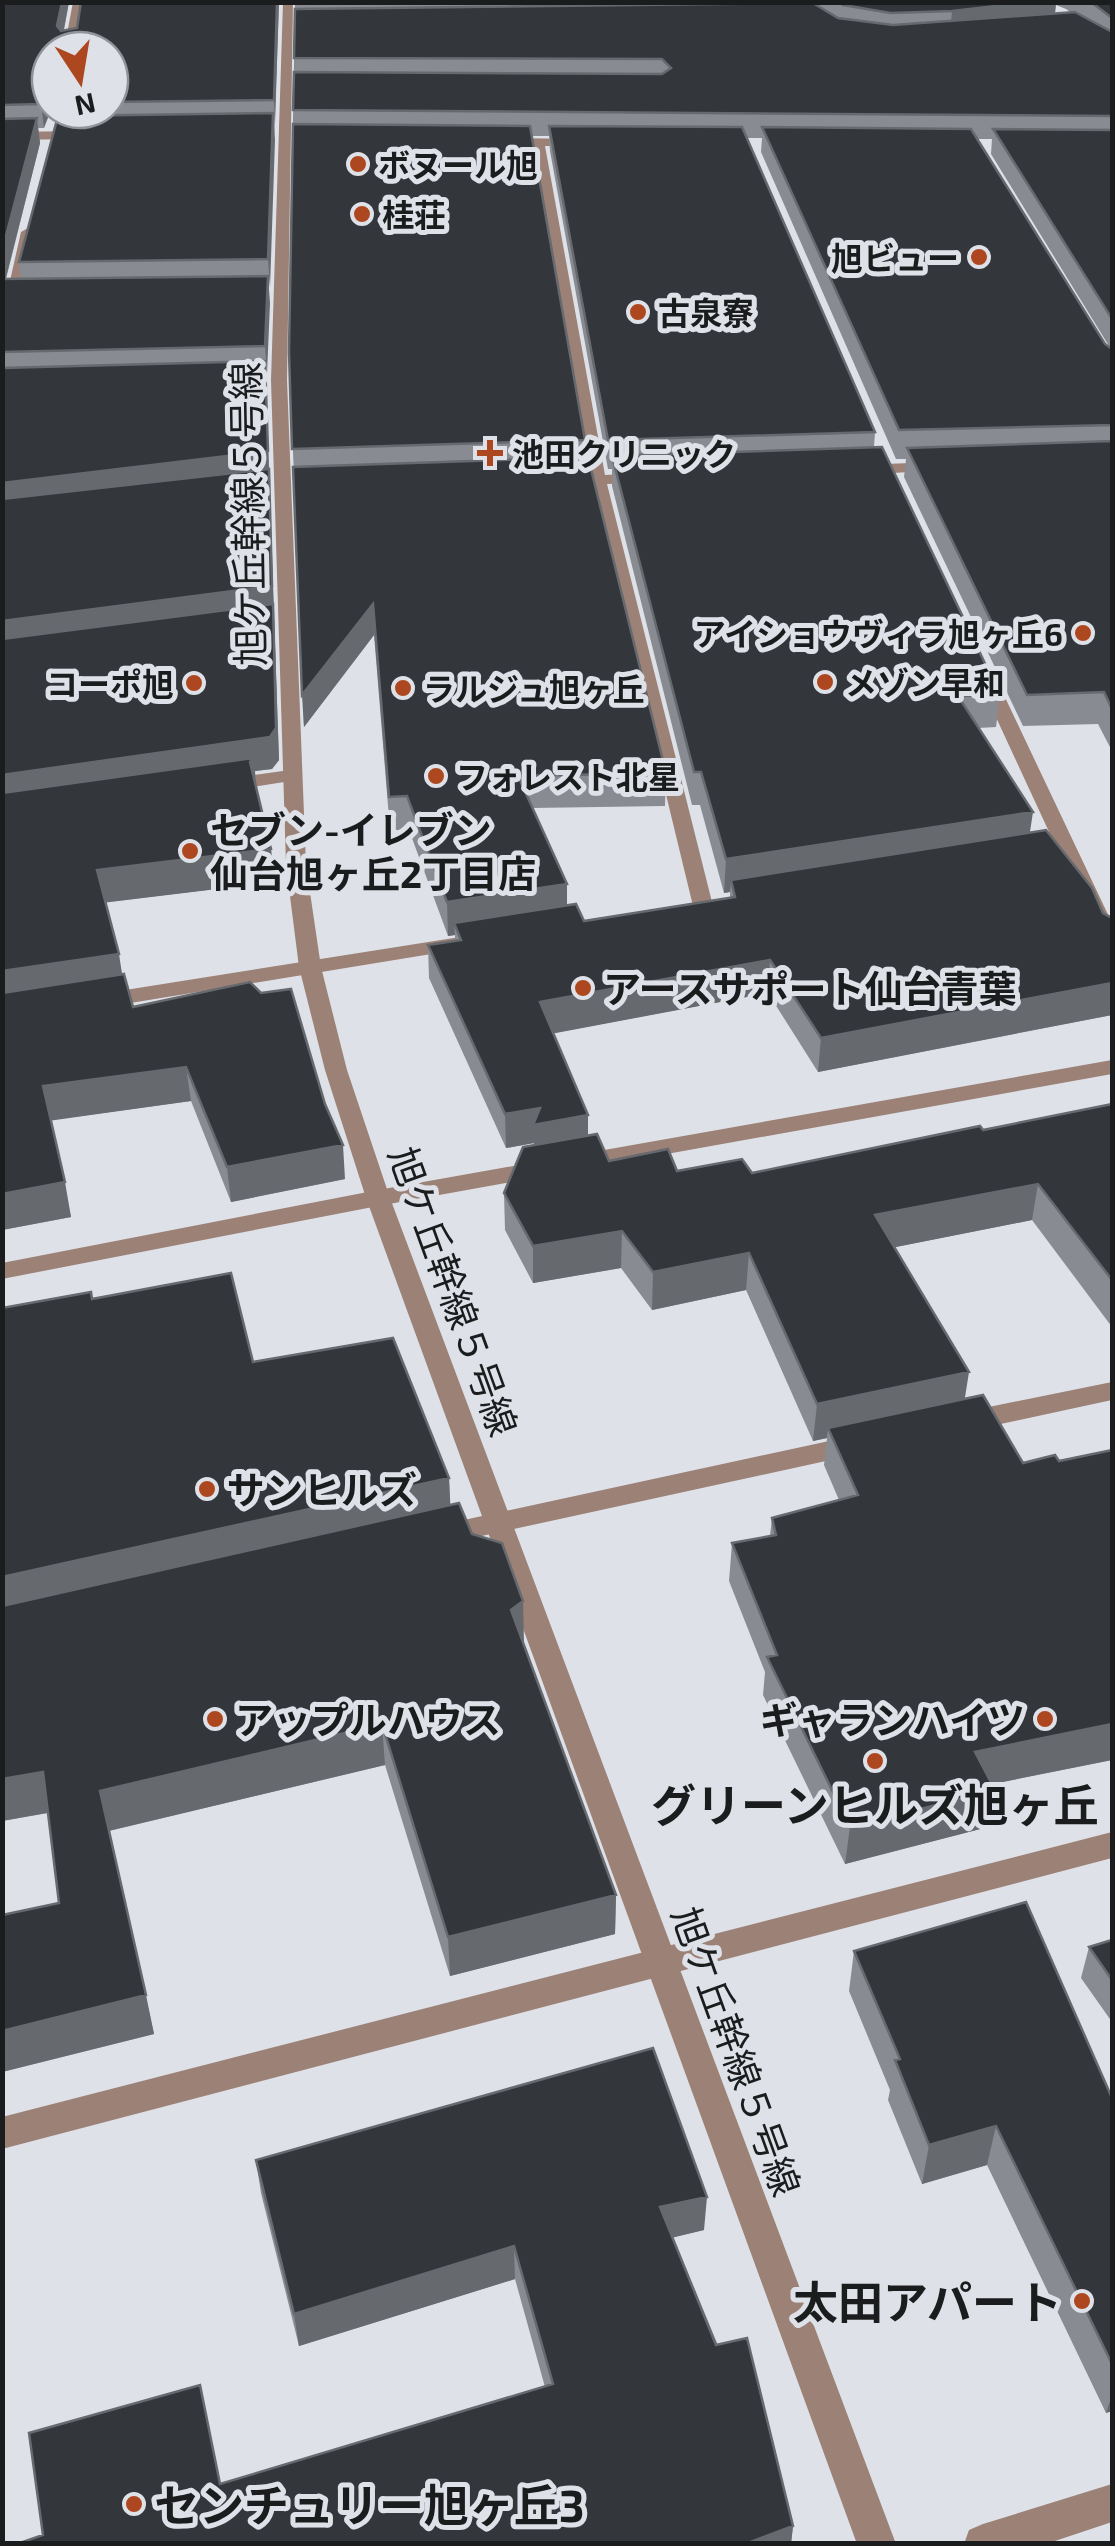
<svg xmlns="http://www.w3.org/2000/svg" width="1115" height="2546" font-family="'Exo 2','Noto Sans JP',sans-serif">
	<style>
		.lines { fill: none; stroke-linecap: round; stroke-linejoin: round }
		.minor { fill: #9c8177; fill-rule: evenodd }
		.tertiary { fill: #9c8177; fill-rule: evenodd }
		.wall { fill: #888c92; fill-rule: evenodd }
		.shaded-wall { fill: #666a6f }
		.building { fill: #33363b; stroke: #666a6f; stroke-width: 2.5 }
		.poi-dot { fill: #ad471f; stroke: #dee2e8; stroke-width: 4 }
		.labels { text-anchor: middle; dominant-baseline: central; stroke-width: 10; stroke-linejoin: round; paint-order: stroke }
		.far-poi-label { font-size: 32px; font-weight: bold; fill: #1b1c1e; stroke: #dee2e8; text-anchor: start }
		.street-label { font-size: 38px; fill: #1b1c1e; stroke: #dee2e8 }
		.poi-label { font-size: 38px; font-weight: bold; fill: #1b1c1e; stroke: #dee2e8; text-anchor: start }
		.near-poi-label { font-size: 45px; font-weight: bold; fill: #1b1c1e; stroke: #dee2e8 }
	</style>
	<rect width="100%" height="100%" fill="#dee2e8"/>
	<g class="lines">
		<!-- minor -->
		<path class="minor" d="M 73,2 L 84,2 L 76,50 L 64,50 Z
			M 2,132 L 85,131 L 91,135 L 85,139 L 2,140 Z
			M 499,138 L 584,139 L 590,143 L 584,147 L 545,146 L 605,475 L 643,473 L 651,478 L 643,483 L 607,484 L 713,906 L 710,910 L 696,910 L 693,906 L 591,485 L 563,486 L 555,481 L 563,476 L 589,475 L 532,146 L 495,145 L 493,142 Z
			M 28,228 L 35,232 L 17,300 L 5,303 L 21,232 Z
			M 938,462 L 946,467 L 944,470 L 858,475 L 850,470 L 858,465 Z
			M 984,666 L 993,672 L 1112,923 L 1112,950 L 1101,944 L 975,672 Z
			M 290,770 L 300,776 L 297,780 L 226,791 L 216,785 L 226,779 Z
			M 460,937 L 468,938 L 471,943 L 468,948 L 100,1008 L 89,1001 L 100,994 Z
			M 1112,1060 L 1112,1074 L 378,1206 L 2,1279 L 2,1263 L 378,1190 Z
			M 1112,1382 L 1112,1400 L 964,1432 L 955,1429 L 951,1422 L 955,1415 L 964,1412 Z
			M 857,1435 L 867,1438 L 870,1445 L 867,1452 L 436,1546 L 426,1543 L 422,1536 L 426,1529 L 436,1526 Z
			M 1112,1832 L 1112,1858 L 2,2149 L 2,2117 Z
			M 1112,2484 L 1112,2522 L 1046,2544 L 964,2544 L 969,2530 L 983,2524 Z"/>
		<!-- tertiary -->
		<path class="tertiary" d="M 283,2 L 293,2 L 287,380 L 306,865 L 321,967 L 347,1070 L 390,1198 L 896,2544 L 857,2544 L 366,1198 L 325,1070 L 299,967 L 286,865 L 271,380 Z"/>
	</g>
	<!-- wall -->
	<path class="wall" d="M 2,2 L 69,2 L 64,30 L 279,2 L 266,374 L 279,760 L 272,769 L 255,771 L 256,787 L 271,849 L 274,882 L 106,902 L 122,974 L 133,1007 L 345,1179 L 231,1202 L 191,1101 L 50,1120 L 71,1217 L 2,1230 ZM 50,50 L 110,50 L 110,110 L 63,110 L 63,116 L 19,262 L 21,279 L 6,279 L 40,143 L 38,128 L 44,128 Z
		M 295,2 L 1112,2 L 1112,751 L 1098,724 L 1023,726 L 904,477 L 906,459 L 896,459 L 761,152 L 762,138 L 746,138 L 875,432 L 874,447 L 1000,695 L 996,727 L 978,728 L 1030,833 L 1103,913 L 1112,918 L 1112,1015 L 818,1072 L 768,993 L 553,1033 L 588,1115 L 588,1136 L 609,1161 L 677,1171 L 752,1173 L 983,1130 L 1112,1104 L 1112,1327 L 1032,1220 L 895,1247 L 965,1399 L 1023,1463 L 1059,1461 L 1112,1450 L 1112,1760 L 991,1784 L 988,1827 L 845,1864 L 763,1695 L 765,1672 L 729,1581 L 732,1543 L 770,1536 L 772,1518 L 839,1500 L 824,1465 L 827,1438 L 813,1441 L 746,1290 L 652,1310 L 621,1268 L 533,1283 L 505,1230 L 504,1193 L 534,1143 L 506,1148 L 429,978 L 428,945 L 455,941 L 455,935 L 448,936 L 409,830 L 390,830 L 374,635 L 304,727 L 289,352 ZM 1056,5 L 1066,9 L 1070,12 L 1055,14 ZM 531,136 L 549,136 L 550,151 L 608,469 L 612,469 L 612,486 L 692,805 L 700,805 L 724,893 L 730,892 L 730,898 L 584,921 L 567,905 L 532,808 L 665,806 L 666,773 L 585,457 L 585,440 ZM 978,139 L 992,139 L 991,154 L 1109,346 L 1105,344 Z
		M 92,1299 L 253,1362 L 449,1478 L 450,1505 L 523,1601 L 523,1642 L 616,1895 L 615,1934 L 450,1976 L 385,1765 L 109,1831 L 154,2034 L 2,2072 L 2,1915 L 59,1903 L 48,1813 L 2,1821 L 2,1308 Z
		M 1112,1940 L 1112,2022 L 1081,1978 L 1089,1947 Z
		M 854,1951 L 1112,2098 L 1112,2411 L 1106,2413 L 987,2165 L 922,2184 L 888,2100 L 890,2090 L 849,1991 Z
		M 256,2160 L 704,2230 L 673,2237 L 793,2526 L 791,2544 L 17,2544 L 545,2387 L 515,2279 L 299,2346 L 261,2193 Z"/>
	<!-- shaded-wall -->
	<path class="shaded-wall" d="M 62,2 L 69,2 L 60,49 L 57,26 Z
		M 277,2 L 279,2 L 275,124 L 274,100 Z
		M 1032,2 L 1056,2 L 1054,22 L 950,34 L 952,11 Z
		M 50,82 L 50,110 L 51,110 L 44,128 L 41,104 Z
		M 273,113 L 275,140 L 270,288 L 268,259 Z
		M 37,118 L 40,143 L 2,293 L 2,251 Z
		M 268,276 L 270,303 L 267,374 L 265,346 Z
		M 265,361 L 279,760 L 272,769 L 255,771 L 256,790 L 2,808 L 2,483 Z
		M 373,604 L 374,635 L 304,727 L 302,695 Z
		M 1033,812 L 1028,845 L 731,880 L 730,892 L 724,893 L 726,859 Z
		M 271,849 L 274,882 L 102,903 L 97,870 Z
		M 567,884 L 567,918 L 454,923 L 455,935 L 448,936 L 447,902 Z
		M 119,954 L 124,987 L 2,1006 L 2,971 Z
		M 770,960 L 768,993 L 540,1036 L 540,1002 Z
		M 1112,983 L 1112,1015 L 818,1072 L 821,1038 Z
		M 186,1067 L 191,1101 L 48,1121 L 43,1086 Z
		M 540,1108 L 588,1115 L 588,1149 L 534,1159 L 534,1143 L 506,1148 L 505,1114 Z
		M 343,1145 L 345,1179 L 231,1202 L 227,1167 Z
		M 65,1182 L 71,1217 L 2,1230 L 2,1194 Z
		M 1038,1184 L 1032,1220 L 871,1252 L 875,1215 Z
		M 622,1231 L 621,1268 L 533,1283 L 533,1246 Z
		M 749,1253 L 746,1290 L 652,1310 L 653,1272 Z
		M 969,1372 L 963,1410 L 828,1428 L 827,1438 L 813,1441 L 817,1404 Z
		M 449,1478 L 451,1518 L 2,1619 L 2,1577 Z
		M 523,1601 L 524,1642 L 512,1651 L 511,1610 Z
		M 382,1724 L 385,1765 L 108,1831 L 100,1791 Z
		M 1112,1724 L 1112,1760 L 968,1789 L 975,1752 Z
		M 43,1772 L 52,1812 L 2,1821 L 2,1779 Z
		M 995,1790 L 988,1827 L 845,1864 L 850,1827 Z
		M 616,1895 L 615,1934 L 450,1976 L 448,1937 Z
		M 146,1995 L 154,2034 L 2,2072 L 2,2031 Z
		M 996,2126 L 987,2165 L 922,2184 L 929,2145 Z
		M 707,2197 L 704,2230 L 659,2241 L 660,2207 Z
		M 514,2246 L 515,2279 L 299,2346 L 294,2314 Z
		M 1112,2395 L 1112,2411 L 1106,2413 Z
		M 793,2526 L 791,2544 L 745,2544 Z"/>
	<!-- building -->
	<path class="building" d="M 2,2 L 62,2 L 57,26 L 61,31 L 77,28 L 81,2 L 277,2 L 274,100 L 110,102 L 110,50 L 50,50 L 50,82 L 41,104 L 2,105 Z
		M 839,2 L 1032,2 L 952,11 L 891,13 L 843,5 Z
		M 1091,2 L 1112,2 L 1112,18 Z
		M 813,3 L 838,18 L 893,25 L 1075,12 L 1112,32 L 1112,116 L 293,110 L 294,72 L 662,74 L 671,68 L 662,59 L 294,58 L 295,9 Z
		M 273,113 L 268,259 L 19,262 L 58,116 Z
		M 37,118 L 2,251 L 2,119 Z
		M 293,124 L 530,126 L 585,440 L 292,449 L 289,352 Z
		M 549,126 L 742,127 L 875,432 L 608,440 Z
		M 762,127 L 971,129 L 1105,344 L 1112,349 L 1112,425 L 899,430 Z
		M 993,129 L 1112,130 L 1112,319 Z
		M 268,276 L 265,346 L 2,352 L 2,279 Z
		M 265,361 L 268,451 L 2,483 L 2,368 Z
		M 1112,441 L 1112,709 L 1104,692 L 1027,695 L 907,448 Z
		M 882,447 L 1000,695 L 958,696 L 1033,812 L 726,859 L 701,772 L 694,772 L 612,456 Z
		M 588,457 L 666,773 L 518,776 L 567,884 L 447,902 L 407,796 L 389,797 L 373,604 L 302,695 L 293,467 Z
		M 269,469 L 272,586 L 2,621 L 2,499 Z
		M 273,604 L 276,728 L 270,737 L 2,775 L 2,639 Z
		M 253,758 L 250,762 L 271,849 L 97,870 L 119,954 L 2,971 L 2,793 Z
		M 1046,830 L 1092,888 L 1103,913 L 1112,918 L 1112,983 L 821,1038 L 770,960 L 540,1002 L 588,1115 L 533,1125 L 540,1108 L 505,1114 L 428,945 L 461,940 L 454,923 L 576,904 L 584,921 L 735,897 L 731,880 Z
		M 124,974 L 133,1007 L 250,982 L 261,993 L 291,989 L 325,1104 L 343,1145 L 227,1167 L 186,1067 L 43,1086 L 65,1182 L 2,1194 L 2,993 Z
		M 1112,1104 L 1112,1280 L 1038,1184 L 875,1215 L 969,1372 L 817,1404 L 749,1253 L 653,1272 L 622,1231 L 533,1246 L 504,1193 L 523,1147 L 597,1134 L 609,1161 L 668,1149 L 677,1171 L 742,1159 L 752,1173 L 980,1126 L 983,1130 Z
		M 231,1273 L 253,1362 L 393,1338 L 449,1478 L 2,1577 L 2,1308 L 91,1292 L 92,1299 Z
		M 983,1395 L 1023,1463 L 1055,1455 L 1059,1461 L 1112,1450 L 1112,1724 L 975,1752 L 995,1790 L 850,1827 L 767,1657 L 777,1655 L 732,1543 L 776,1535 L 772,1518 L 858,1495 L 828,1428 Z
		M 459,1503 L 472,1534 L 502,1543 L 523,1601 L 511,1610 L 616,1895 L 448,1937 L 382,1724 L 100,1791 L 146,1995 L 2,2031 L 2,1915 L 59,1903 L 43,1772 L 2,1779 L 2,1606 Z
		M 1026,1902 L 1112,2098 L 1112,2364 L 996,2126 L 929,2145 L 895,2060 L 900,2059 L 854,1951 Z
		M 1112,1940 L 1112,1980 L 1089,1947 Z
		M 653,2048 L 707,2197 L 660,2207 L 716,2345 L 747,2338 L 793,2526 L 745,2544 L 17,2544 L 43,2535 L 29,2433 L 200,2385 L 220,2484 L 553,2384 L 514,2246 L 294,2314 L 256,2160 Z"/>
	<!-- markers -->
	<g class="poi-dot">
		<circle cx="358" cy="164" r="10"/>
		<circle cx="362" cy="214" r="10"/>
		<circle cx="979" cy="257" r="10"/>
		<circle cx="638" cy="312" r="10"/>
		<path d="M485 438h10v10h10v10h-10v10h-10v-10h-10v-10h10z"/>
		<circle cx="1083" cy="633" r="10"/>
		<circle cx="825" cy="682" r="10"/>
		<circle cx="194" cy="683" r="10"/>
		<circle cx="403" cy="688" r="10"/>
		<circle cx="436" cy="776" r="10"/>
		<circle cx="190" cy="851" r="10"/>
		<circle cx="583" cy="988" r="10"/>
		<circle cx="207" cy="1489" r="10"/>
		<circle cx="215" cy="1719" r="10"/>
		<circle cx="1045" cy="1719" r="10"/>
		<circle cx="875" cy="1761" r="10"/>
		<circle cx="1082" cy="2301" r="10"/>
		<circle cx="134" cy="2504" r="10"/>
	</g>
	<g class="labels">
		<!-- far-poi labels -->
		<g class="far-poi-label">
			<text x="378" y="164">ボヌール旭</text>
			<text x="382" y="214">桂荘</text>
			<text x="959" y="257" text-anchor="end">旭ビュー</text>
			<text x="658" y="312">古泉寮</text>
			<text x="512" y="453">池田クリニック</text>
			<text x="1063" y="633" text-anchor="end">アイショウヴィラ旭ヶ丘6</text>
			<text x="845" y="682">メゾン早和</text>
			<text x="174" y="683" text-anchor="end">コーポ旭</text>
			<text x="423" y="688">ラルジュ旭ヶ丘</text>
			<text x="456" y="776">フォレスト北星</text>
		</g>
		<!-- street labels -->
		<g class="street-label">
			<text transform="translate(247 514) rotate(-91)">旭ケ丘幹線５号線</text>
			<text transform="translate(454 1291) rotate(70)">旭ケ丘幹線５号線</text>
			<text transform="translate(737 2051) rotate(70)">旭ケ丘幹線５号線</text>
		</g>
		<!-- poi labels -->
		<g class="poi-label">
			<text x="210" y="829">セブン-イレブン<tspan x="210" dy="44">仙台旭ヶ丘2丁目店</tspan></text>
			<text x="603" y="988">アースサポート仙台青葉</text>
			<text x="227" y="1489">サンヒルズ</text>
			<text x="235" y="1719">アップルハウス</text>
			<text x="1025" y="1719" text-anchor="end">ギャランハイツ</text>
		</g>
		<!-- near-poi labels -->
		<g class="near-poi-label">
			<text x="875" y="1804">グリーンヒルズ旭ヶ丘</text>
			<text x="1062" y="2301" text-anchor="end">太田アパート</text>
			<text x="154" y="2504" text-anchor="start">センチュリー旭ヶ丘3</text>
		</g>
	</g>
	<!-- border -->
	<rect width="1115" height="2546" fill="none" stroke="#1b1c1e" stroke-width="10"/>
	<!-- north arrow -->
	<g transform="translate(80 80) rotate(168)"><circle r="48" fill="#dee2e8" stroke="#909397" stroke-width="2.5"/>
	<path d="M0-8L18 38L0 25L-18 38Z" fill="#ad471f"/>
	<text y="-15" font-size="28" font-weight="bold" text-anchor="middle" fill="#1b1c1e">N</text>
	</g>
</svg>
